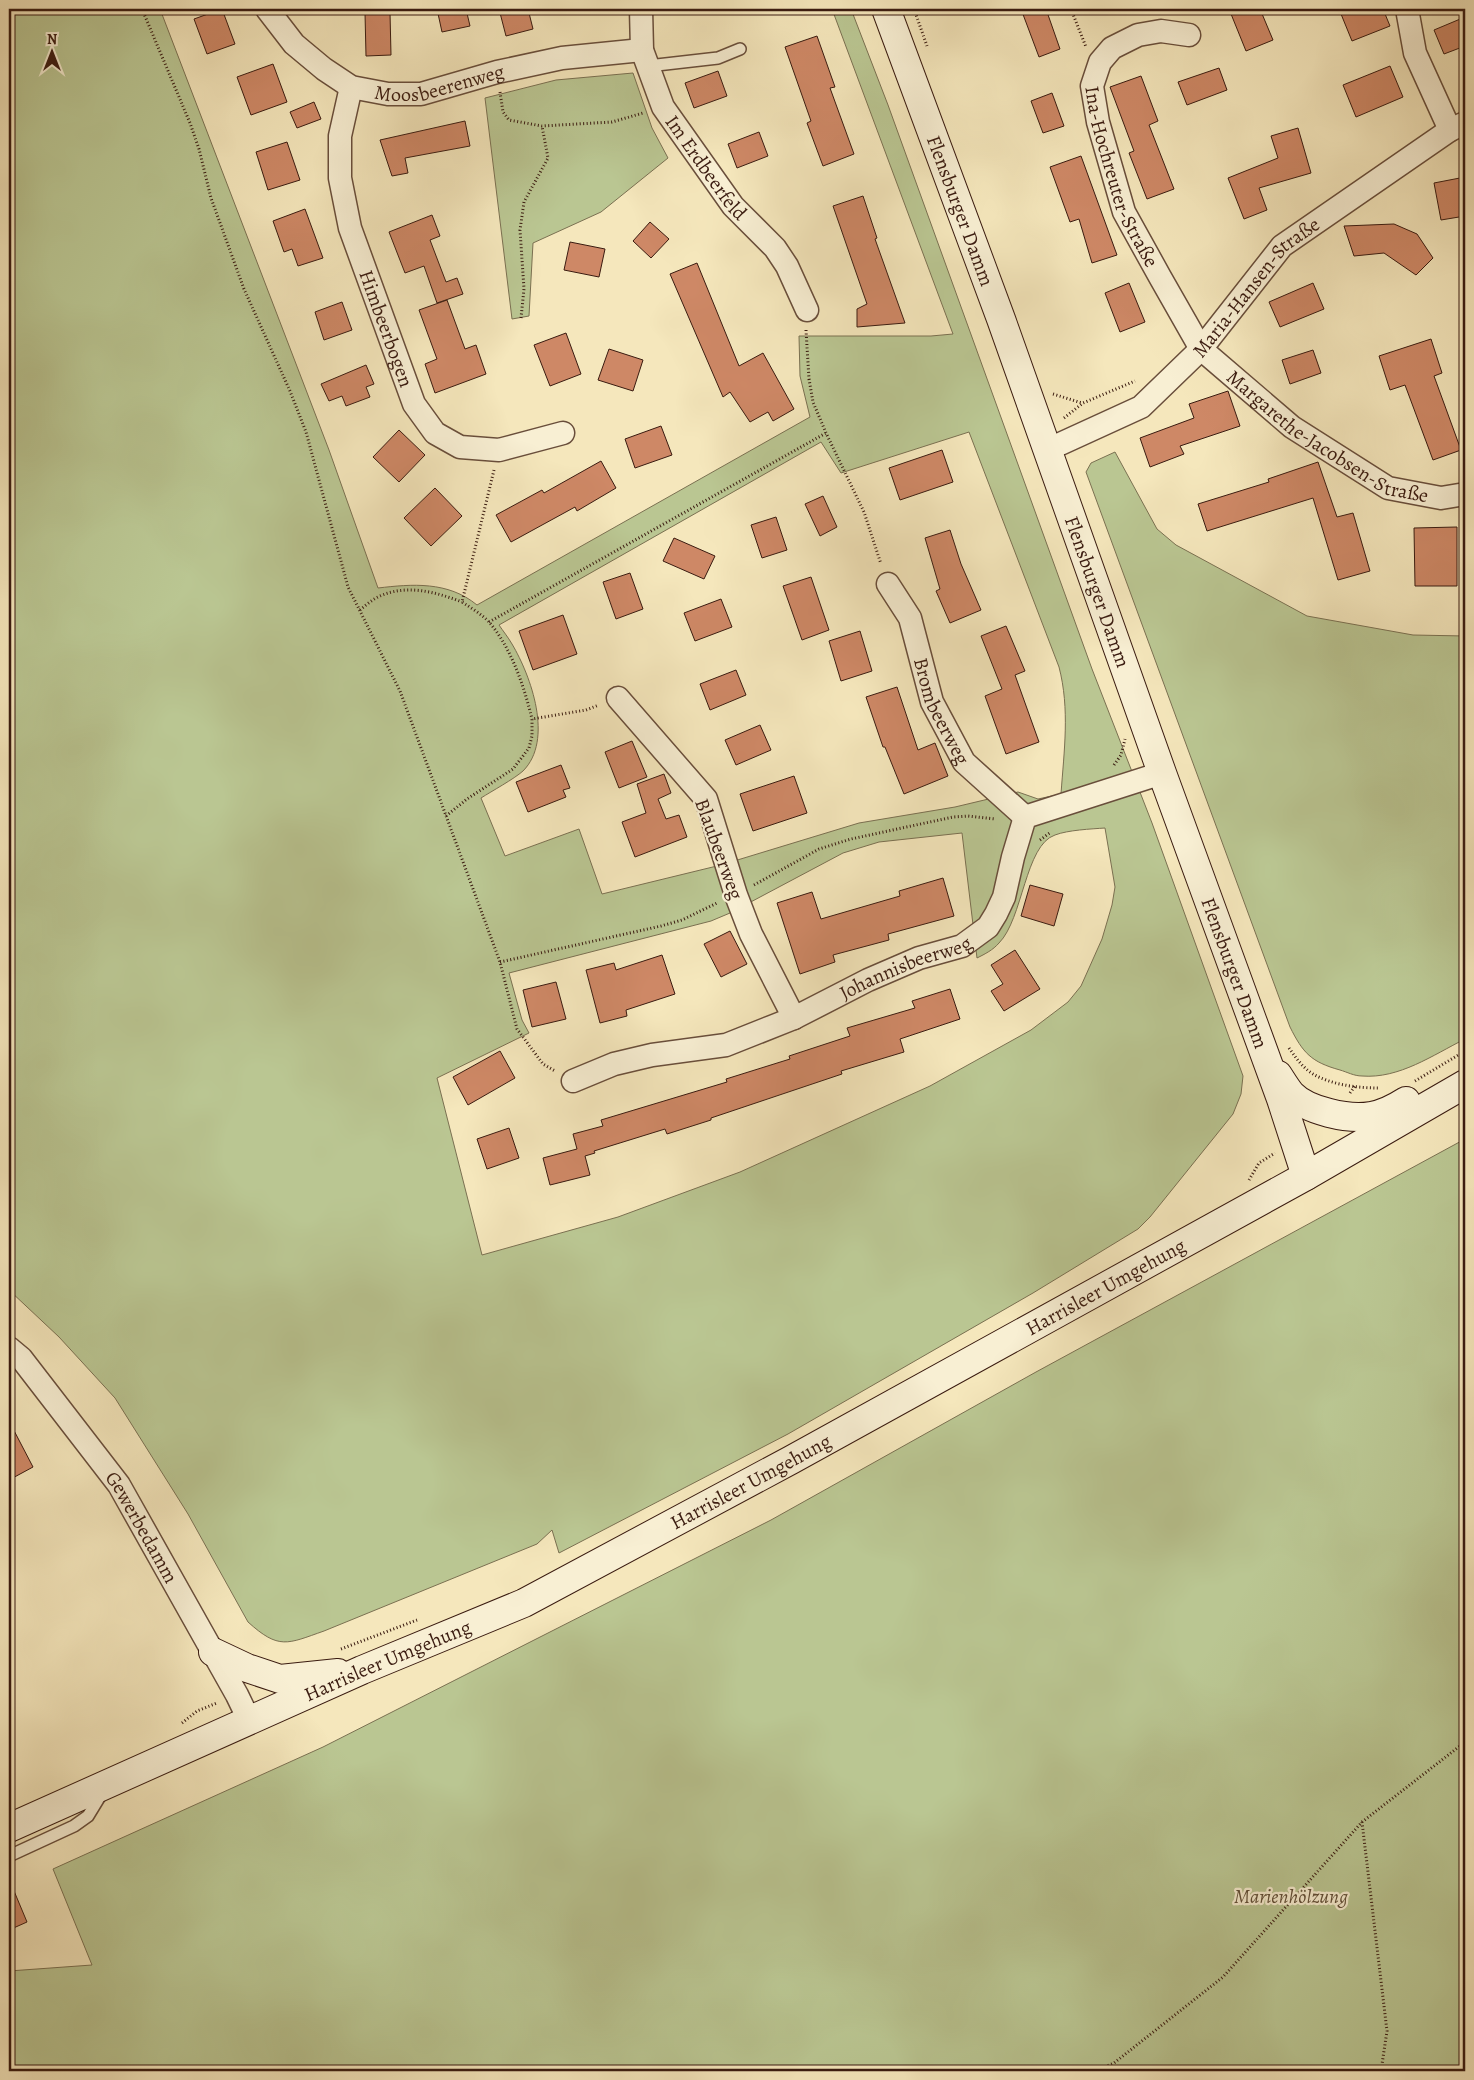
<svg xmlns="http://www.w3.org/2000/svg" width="1474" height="2080" font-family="Alegreya,serif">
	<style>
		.green { fill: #bac692; stroke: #7a7051; fill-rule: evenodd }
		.building { fill: #ce8866; stroke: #3a1b10 }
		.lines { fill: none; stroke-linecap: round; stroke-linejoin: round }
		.lane-casing { stroke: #694e3b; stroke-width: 14 }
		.street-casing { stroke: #694e3b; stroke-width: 25 }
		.secondary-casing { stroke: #3a1b10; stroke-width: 30 }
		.path { stroke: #3a1b10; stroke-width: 3; stroke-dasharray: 1 2.5; stroke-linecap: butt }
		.lane { stroke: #f8efd3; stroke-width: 11 }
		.street { stroke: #f8efd3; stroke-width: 22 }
		.secondary { stroke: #f8efd3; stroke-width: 28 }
		.labels { text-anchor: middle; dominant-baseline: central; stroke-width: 4.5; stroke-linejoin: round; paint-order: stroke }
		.street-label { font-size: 20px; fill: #3a1b10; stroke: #f8efd3 }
		.park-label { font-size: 20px; font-style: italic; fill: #604e37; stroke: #f8efd3 }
	</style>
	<rect width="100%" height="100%" fill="#f5e7bc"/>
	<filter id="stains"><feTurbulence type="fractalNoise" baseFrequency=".004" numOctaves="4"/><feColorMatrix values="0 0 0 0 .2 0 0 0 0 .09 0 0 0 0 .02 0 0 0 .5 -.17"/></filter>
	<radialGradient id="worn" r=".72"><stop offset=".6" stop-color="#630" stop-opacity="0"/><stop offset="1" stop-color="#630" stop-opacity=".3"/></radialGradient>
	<!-- green -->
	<path class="green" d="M 9,9 L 160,9 L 329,450 L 378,588 C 412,584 448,581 477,605 L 810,417 L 800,376 L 799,336 L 931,336 L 953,334 L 832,9 L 851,9 L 888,105 L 1092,669 L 1152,823 L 1243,1076 L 1241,1094 L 1233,1114 L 1150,1217 L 1138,1229 L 1033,1293 L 788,1434 L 559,1553 L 552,1530 L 537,1544 L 324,1631 C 287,1644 279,1650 248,1622 L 188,1514 L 115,1398 L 59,1337 L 9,1290 ZM 969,432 L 1059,667 C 1070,709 1064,751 1061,794 L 1038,799 L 1018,792 L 955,807 L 859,823 L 721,865 L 602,894 L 579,829 L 505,856 L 481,798 C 492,791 514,779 523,771 C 554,740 531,676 512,644 C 508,637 503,631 499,625 L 821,442 L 841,473 ZM 1105,828 L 1115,887 L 1112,905 L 1102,939 L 1081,986 L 1068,1002 L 1031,1030 L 930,1086 L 740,1172 L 618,1217 L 482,1255 L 437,1078 L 529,1033 L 522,1020 L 509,973 L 711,921 L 730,913 L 843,853 L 879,842 L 962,833 L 977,958 C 985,954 993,950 999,943 C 1023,919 1025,845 1055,835 C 1068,830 1091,829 1105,828 Z
		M 633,73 L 652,128 L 668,158 L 601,212 L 533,243 L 529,316 L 512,319 L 485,98 L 556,80 Z
		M 1115,452 L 1157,529 L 1176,545 L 1307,616 L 1413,635 L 1465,636 L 1465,1039 C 1433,1055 1399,1079 1362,1076 C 1354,1076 1347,1072 1340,1070 C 1311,1062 1303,1053 1290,1027 L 1086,472 L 1091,463 Z
		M 1465,1139 L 1465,2071 L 9,2071 L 9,1971 L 92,1965 L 53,1869 L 323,1747 L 771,1520 L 1036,1372 Z"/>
	<!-- building -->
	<path class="building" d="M 222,9 L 235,44 L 207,54 L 194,19 Z
		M 437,9 L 466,9 L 470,26 L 442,32 Z
		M 499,9 L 528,9 L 533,29 L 506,36 Z
		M 1021,9 L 1046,9 L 1060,49 L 1039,57 Z
		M 1229,9 L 1260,9 L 1273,40 L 1246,51 Z
		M 1355,9 L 1383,9 L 1390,26 L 1352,41 L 1341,14 Z
		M 365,13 L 390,13 L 391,55 L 366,56 Z
		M 1465,17 L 1465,46 L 1444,54 L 1434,30 Z
		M 817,36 L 835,87 L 830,88 L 854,154 L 823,166 L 807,123 L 811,121 L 785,47 Z
		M 273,64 L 287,102 L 251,115 L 237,77 Z
		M 1390,66 L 1403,97 L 1356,117 L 1343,85 Z
		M 1219,68 L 1227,90 L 1187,105 L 1178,82 Z
		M 718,71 L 727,96 L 694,108 L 685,83 Z
		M 1141,76 L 1158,121 L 1149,125 L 1174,189 L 1147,199 L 1129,153 L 1134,151 L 1110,87 Z
		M 1052,93 L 1064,126 L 1043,133 L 1031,101 Z
		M 314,102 L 321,119 L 297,128 L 290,112 Z
		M 465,121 L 470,146 L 405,158 L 408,173 L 392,176 L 380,140 Z
		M 1298,128 L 1311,173 L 1259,188 L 1267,210 L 1244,219 L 1228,178 L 1278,158 L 1271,136 Z
		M 759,132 L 768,156 L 737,168 L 728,144 Z
		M 287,142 L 300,180 L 268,190 L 256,152 Z
		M 1081,156 L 1117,255 L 1092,263 L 1079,219 L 1070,222 L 1050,167 Z
		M 1465,177 L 1465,216 L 1441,220 L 1434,183 Z
		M 863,196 L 877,238 L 875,239 L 905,323 L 857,327 L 857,309 L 867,304 L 833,206 Z
		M 305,209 L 323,258 L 298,266 L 292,249 L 284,252 L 273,221 Z
		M 432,215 L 440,236 L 430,240 L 446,282 L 457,278 L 463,294 L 437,303 L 424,266 L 405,273 L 389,232 Z
		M 650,222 L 669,239 L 651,258 L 633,241 Z
		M 1394,224 L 1417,234 L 1433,258 L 1416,275 L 1384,253 L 1354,256 L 1344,226 Z
		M 570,242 L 605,249 L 599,277 L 564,270 Z
		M 697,263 L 739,366 L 763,353 L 794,409 L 773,421 L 768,412 L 750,422 L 730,392 L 723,397 L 670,274 Z
		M 1129,283 L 1145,322 L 1120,332 L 1105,293 Z
		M 1313,283 L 1324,309 L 1280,327 L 1269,302 Z
		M 447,300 L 465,349 L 476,345 L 486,374 L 435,393 L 425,364 L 437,359 L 419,310 Z
		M 342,302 L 352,330 L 324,340 L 315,312 Z
		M 566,333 L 581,374 L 550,386 L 534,345 Z
		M 1431,339 L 1442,373 L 1434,376 L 1461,450 L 1433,460 L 1405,385 L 1390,390 L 1379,356 Z
		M 609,349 L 643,360 L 633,391 L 598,380 Z
		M 1313,350 L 1321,373 L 1290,384 L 1282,360 Z
		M 366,365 L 374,384 L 366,387 L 370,397 L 346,406 L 342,396 L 329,401 L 321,384 Z
		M 1228,391 L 1240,426 L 1180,446 L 1184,454 L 1150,467 L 1140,438 L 1194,418 L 1189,404 Z
		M 661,426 L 672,455 L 635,468 L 625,439 Z
		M 399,430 L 425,455 L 399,482 L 373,457 Z
		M 942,450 L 953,482 L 900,500 L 889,468 Z
		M 601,461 L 616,488 L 577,511 L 575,507 L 511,542 L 496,515 L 542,490 L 544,493 Z
		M 1318,462 L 1337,517 L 1353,513 L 1370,571 L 1338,580 L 1313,498 L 1207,531 L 1198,504 L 1269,482 L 1268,479 Z
		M 435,488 L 462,516 L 431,546 L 404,518 Z
		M 823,496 L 837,527 L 820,536 L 805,504 Z
		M 776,517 L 787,550 L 762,558 L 751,525 Z
		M 1457,527 L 1457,586 L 1415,586 L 1414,528 Z
		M 950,530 L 961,564 L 981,610 L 950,623 L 936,591 L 940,589 L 925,538 Z
		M 674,538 L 715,556 L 704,579 L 663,561 Z
		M 630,573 L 643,609 L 616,619 L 603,582 Z
		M 811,577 L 829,630 L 802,640 L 783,586 Z
		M 721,599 L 732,627 L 695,641 L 684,613 Z
		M 563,615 L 577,654 L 533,670 L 519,631 Z
		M 1006,626 L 1025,671 L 1015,675 L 1039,742 L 1006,754 L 985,696 L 1002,689 L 981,636 Z
		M 860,631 L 872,671 L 841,681 L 829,641 Z
		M 736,670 L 746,695 L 710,710 L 700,684 Z
		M 897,687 L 918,750 L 935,743 L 948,776 L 904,794 L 885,747 L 883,747 L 866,697 Z
		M 760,725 L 771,750 L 736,765 L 725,740 Z
		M 632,741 L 647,777 L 619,788 L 605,752 Z
		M 561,765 L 570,788 L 563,790 L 566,797 L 528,812 L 516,782 Z
		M 664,774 L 671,793 L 658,799 L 666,819 L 679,815 L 687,837 L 635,857 L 622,822 L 646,813 L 637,784 Z
		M 794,776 L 807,813 L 753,831 L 740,794 Z
		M 943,878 L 954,916 L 888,934 L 889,940 L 833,955 L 835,962 L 800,974 L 777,903 L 812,892 L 821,919 L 900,896 L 899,891 Z
		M 1030,885 L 1063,894 L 1054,926 L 1021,916 Z
		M 730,931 L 747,964 L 721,977 L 704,944 Z
		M 1015,950 L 1040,989 L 1004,1011 L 991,991 L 1003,984 L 991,965 Z
		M 662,955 L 675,994 L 626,1010 L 627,1016 L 600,1023 L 586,970 L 614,963 L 616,970 Z
		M 556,982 L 566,1019 L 532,1027 L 523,990 Z
		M 950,989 L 960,1019 L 900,1039 L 904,1052 L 841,1071 L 842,1074 L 711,1118 L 711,1120 L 667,1134 L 665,1129 L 594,1151 L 595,1153 L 585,1156 L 590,1175 L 550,1185 L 543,1158 L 577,1149 L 573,1134 L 603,1126 L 601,1120 L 727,1082 L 726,1079 L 790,1059 L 789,1056 L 850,1036 L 847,1028 L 915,1008 L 912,1001 Z
		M 500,1051 L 515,1078 L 468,1105 L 453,1077 Z
		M 509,1128 L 519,1158 L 487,1169 L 477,1139 Z
		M 9,1421 L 33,1467 L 9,1480 Z
		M 9,1879 L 27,1922 L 9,1930 Z"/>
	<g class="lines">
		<defs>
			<path id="lane" d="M 648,66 L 718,58 L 740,49
				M 9,1856 L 74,1826 L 88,1816 L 102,1793"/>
			<g id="street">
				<path id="s1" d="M 267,9 L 294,44 L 324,69 L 351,87 L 388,94 L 421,94 L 497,72 L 562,58 L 642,50"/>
				<path id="s2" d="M 641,9 L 642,50 L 663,107 L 733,206 L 775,248 L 787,266 L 807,310"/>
				<path d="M 1407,9 L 1415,53 L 1450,130"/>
				<path id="s3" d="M 1189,35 L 1161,31 L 1138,35 L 1112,48 L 1100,62 L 1092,86 L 1098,122 L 1124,212 L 1160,277 L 1201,349 L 1292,427 L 1388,488 L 1441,498 L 1465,494"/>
				<path id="s4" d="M 351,87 L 340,136 L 340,178 L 350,228 L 414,404 L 435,433 L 460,447 L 499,450 L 563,433"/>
				<path id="s5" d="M 1047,450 L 1141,407 L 1201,349 L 1282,246 L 1450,130 L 1465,123"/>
				<path id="s6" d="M 888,584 L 910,618 L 932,702 L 964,762 L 1025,817"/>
				<path d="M 618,698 L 706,799 L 736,895 L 751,934 L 794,1018"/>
				<path id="s7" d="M 573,1081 L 614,1064 L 652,1055 L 726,1045 L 794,1018 L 868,980 L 919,958 L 962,946 L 988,927 L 996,914 L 1004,897 L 1013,857 L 1025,817 L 1162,773"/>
				<path id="s8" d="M 9,1348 L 21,1358 L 119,1485 L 237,1695 L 250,1722"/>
			</g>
			<g id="secondary">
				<path id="s9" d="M 886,9 L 1001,319 L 1162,773 L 1281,1099 L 1306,1176"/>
				<path d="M 1278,1075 C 1282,1081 1286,1088 1291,1094 C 1307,1111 1349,1120 1371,1116 C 1384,1114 1395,1108 1406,1101"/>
				<path d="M 213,1652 L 247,1668 L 280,1679 L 338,1673"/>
				<path id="s10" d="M 9,1828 L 362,1670 L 524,1603 L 791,1460 L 1306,1176 L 1465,1084"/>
			</g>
		</defs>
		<!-- lane casing -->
		<use href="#lane" class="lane-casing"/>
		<!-- street casing -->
		<use href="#street" class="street-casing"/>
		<!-- secondary casing -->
		<use href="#secondary" class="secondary-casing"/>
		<!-- path -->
		<path class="path" d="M 142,9 L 190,123 L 199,149 L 211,198 L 244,289 L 290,391 L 306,432 L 348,587 L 400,691 L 500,962 L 517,1029 L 543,1064 L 555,1071
			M 914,9 L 927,46
			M 1071,9 L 1086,47
			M 500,92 L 503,112 L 509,120 L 542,126 L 612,122 L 643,113
			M 521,318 L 524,289 L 520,230 L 524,202 L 548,158 L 542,126
			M 806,330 L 809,379 L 813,402 L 826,433 L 864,512 L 881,564
			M 1053,394 L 1082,403
			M 1064,418 L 1083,403 L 1135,381
			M 494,470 L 462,602 C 471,608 483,615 490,623 C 512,650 524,686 532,719
			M 360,610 C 366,605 373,599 380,596 C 407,584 436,592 462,602
			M 489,622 L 826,433
			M 1114,765 L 1121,755 L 1125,739
			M 446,816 L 467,799 L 513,769 L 529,748 L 532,736 L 532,719 L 586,710 L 599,705
			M 1040,840 L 1051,832
			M 754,885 L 819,849 L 851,839 L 953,817 L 968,816 L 995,819
			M 500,962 L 661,926 L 682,920 L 717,903
			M 1289,1048 C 1296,1058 1303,1068 1313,1074 C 1332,1085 1358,1088 1379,1088
			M 1415,1081 L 1465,1051
			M 1350,1093 L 1355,1086
			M 1249,1180 L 1259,1163 L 1275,1153
			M 341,1649 L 417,1620
			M 182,1723 L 197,1711 L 217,1703
			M 1362,1822 L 1387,2031 L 1381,2071
			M 102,2071 L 106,2071
			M 1095,2071 L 1114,2063 L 1223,1977 L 1362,1822 L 1465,1742"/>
		<!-- lane -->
		<use href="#lane" class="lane"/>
		<!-- street -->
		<use href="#street" class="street"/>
		<!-- secondary -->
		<use href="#secondary" class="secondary"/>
	</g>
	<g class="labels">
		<!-- street labels -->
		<g class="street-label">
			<text stroke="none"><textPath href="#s1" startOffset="206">Moosbeerenweg</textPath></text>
			<text stroke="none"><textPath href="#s2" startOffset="176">Im Erdbeerfeld</textPath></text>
			<text stroke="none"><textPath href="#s3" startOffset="220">Ina-Hochreuter-Straße</textPath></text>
			<text stroke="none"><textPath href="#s9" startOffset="215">Flensburger Damm</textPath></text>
			<text stroke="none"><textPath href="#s5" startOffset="270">Maria-Hansen-Straße</textPath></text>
			<text stroke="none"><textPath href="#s4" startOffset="250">Himbeerbogen</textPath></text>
			<text stroke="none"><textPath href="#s3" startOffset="568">Margarethe-Jacobsen-Straße</textPath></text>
			<text stroke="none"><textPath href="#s9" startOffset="620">Flensburger Damm</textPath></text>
			<text stroke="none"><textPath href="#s6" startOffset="139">Brombeerweg</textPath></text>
			<text transform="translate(719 849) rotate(70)">Blaubeerweg</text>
			<text stroke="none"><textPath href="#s7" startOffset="354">Johannisbeerweg</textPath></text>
			<text stroke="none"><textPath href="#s9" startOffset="1025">Flensburger Damm</textPath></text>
			<text stroke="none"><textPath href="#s10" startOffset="1224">Harrisleer Umgehung</textPath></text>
			<text stroke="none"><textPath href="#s10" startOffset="819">Harrisleer Umgehung</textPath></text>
			<text stroke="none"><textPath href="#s8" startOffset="224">Gewerbedamm</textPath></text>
			<text stroke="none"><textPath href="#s10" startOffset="414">Harrisleer Umgehung</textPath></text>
		</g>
		<!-- park labels -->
		<g class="park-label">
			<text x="1291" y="1896">Marienhölzung</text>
		</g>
	</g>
	<!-- margin -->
	<rect width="1474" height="2080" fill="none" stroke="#f5e7bc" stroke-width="30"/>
	<rect x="10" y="10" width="1454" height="2060" fill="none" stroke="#3a1b10" stroke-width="2.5"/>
	<rect x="15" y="15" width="1444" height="2050" fill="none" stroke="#3a1b10"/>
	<!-- north arrow -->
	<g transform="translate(52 52)" stroke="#f8efd3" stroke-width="4" paint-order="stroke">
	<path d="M0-4L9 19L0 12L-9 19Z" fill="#3a1b10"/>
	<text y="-8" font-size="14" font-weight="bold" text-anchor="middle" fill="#3a1b10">N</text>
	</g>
	<rect width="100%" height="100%" filter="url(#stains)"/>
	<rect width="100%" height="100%" fill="url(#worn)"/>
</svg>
